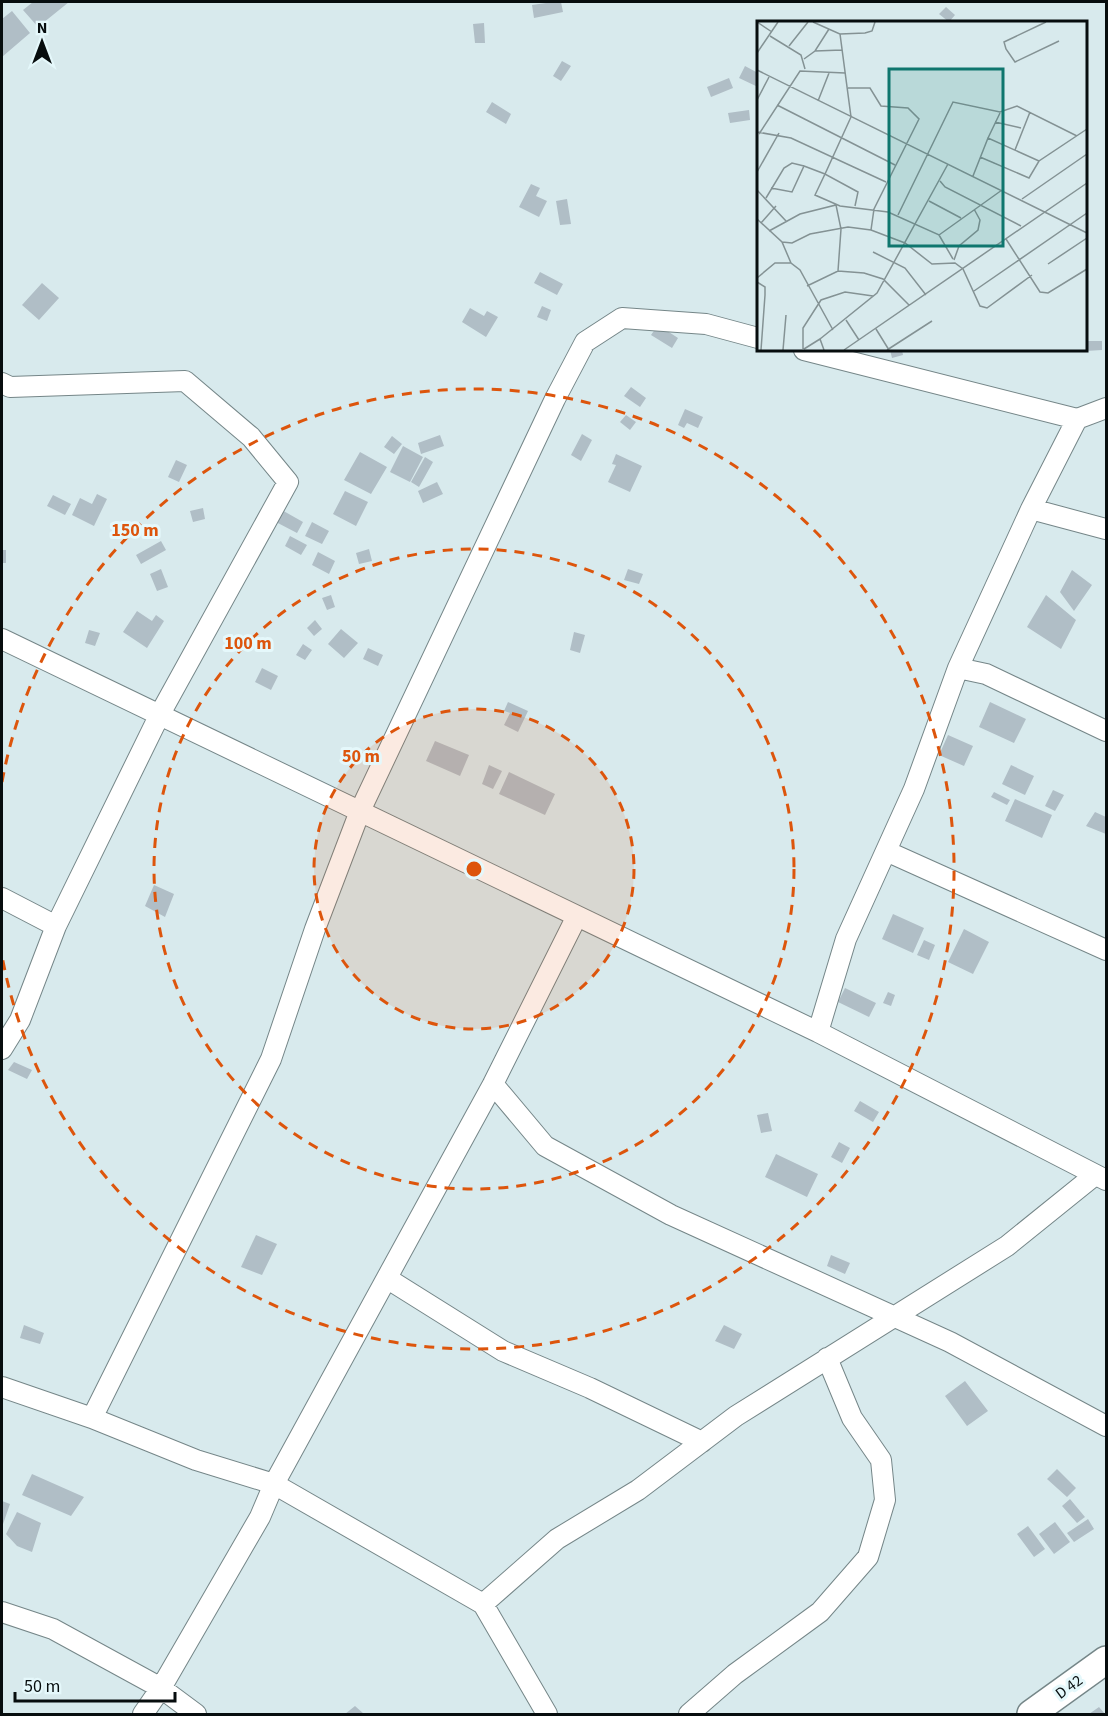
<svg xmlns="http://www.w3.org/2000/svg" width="1108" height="1716" font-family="'Source Sans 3',sans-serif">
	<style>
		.building { fill: #b0bec6 }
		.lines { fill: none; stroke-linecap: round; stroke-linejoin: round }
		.street-casing { stroke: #758688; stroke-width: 22 }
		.secondary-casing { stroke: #758688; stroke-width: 30 }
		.street { stroke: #fff; stroke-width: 20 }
		.secondary { stroke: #fff; stroke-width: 27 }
		.ring { fill: none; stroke: #dd550c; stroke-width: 3; stroke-dasharray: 10 8 }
		.labels { text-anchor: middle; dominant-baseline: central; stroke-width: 6; stroke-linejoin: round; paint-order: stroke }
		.street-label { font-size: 16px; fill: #070d0e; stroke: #e5f8fb }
		.inset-road { fill: none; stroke: #849294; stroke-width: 1.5 }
		.view { fill: #0f766e; fill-opacity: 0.15; stroke: #0f766e; stroke-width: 3 }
		.inset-edge { fill: none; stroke: #070d0e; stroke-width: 3 }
		.centre { fill: #dd550c; stroke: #e5f8fb; stroke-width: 3 }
		.ring-label { font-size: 18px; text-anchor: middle; font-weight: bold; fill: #dd550c; stroke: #e5f8fb; stroke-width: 6; stroke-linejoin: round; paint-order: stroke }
	</style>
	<rect width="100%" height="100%" fill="#d8eaed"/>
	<!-- building -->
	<path class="building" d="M 33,2 L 69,2 L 38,27 L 23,10 Z
		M 553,2 L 561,2 L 563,12 L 534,18 L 532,5 Z
		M 946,7 L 955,15 L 949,22 L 939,14 Z
		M 12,11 L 30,33 L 2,57 L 2,19 Z
		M 484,23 L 485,43 L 475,43 L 473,24 Z
		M 562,61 L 571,66 L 561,81 L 553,76 Z
		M 745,66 L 758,73 L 758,87 L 739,78 Z
		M 729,78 L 733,88 L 711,97 L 707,87 Z
		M 492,102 L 511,114 L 506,124 L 486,112 Z
		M 749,110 L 750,120 L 730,123 L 728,113 Z
		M 531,184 L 540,188 L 536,196 L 547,201 L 539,217 L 519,207 Z
		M 567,199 L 571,224 L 560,225 L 556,201 Z
		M 540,272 L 563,284 L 557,295 L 534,283 Z
		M 42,283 L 59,298 L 39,320 L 22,305 Z
		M 542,306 L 551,310 L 547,321 L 537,317 Z
		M 470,308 L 484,316 L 487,311 L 498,317 L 486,337 L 462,322 Z
		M 658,325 L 678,338 L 672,348 L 651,335 Z
		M 1086,341 L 1102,341 L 1102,350 L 1086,351 Z
		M 890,350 L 902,350 L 903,355 L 892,358 Z
		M 631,387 L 646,398 L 640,407 L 624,396 Z
		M 685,409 L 703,417 L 698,428 L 687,423 L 684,428 L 678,425 Z
		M 626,415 L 636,422 L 630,430 L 620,422 Z
		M 582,434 L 592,440 L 581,461 L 571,455 Z
		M 440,435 L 444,446 L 421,454 L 418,443 Z
		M 392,436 L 402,444 L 394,454 L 384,447 Z
		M 403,446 L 423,457 L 410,482 L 390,472 Z
		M 360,452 L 387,467 L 371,494 L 344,480 Z
		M 616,454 L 642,466 L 630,492 L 608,482 L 616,465 L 612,464 Z
		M 425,457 L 433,462 L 419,487 L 411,482 Z
		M 176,460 L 187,465 L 179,482 L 168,477 Z
		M 437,482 L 443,494 L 423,503 L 418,491 Z
		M 345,491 L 368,502 L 356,526 L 333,514 Z
		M 97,494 L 107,499 L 94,526 L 72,515 L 80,498 L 92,504 Z
		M 53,495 L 71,504 L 65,515 L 47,506 Z
		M 203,508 L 205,519 L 193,522 L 190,511 Z
		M 280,509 L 303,522 L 297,533 L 274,521 Z
		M 312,522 L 329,531 L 322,544 L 305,536 Z
		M 290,536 L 307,545 L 301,555 L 285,546 Z
		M 161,541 L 166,550 L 141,564 L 136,555 Z
		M 369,549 L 372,561 L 359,564 L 356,553 Z
		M 2,550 L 6,550 L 6,563 L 2,563 Z
		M 318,552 L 335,561 L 329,574 L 312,565 Z
		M 161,569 L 168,587 L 157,591 L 150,574 Z
		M 628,569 L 643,574 L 639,584 L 624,580 Z
		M 1072,570 L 1092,585 L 1074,611 L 1060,592 Z
		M 331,595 L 335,607 L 327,610 L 322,598 Z
		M 1046,595 L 1076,620 L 1061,649 L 1027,627 Z
		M 137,611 L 152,621 L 156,615 L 164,621 L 147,648 L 123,632 Z
		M 315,620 L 322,629 L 314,636 L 307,628 Z
		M 341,629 L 358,643 L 344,658 L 328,644 Z
		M 89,630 L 100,633 L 95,646 L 85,643 Z
		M 574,632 L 585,635 L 580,653 L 570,650 Z
		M 303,644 L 312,650 L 305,660 L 296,655 Z
		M 368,648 L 383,655 L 378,666 L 363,659 Z
		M 262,668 L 278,676 L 271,690 L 255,682 Z
		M 508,702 L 528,711 L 518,732 L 504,725 L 510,713 L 504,711 Z
		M 990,702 L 1026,719 L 1014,743 L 979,727 Z
		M 948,735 L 973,746 L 964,766 L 939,755 Z
		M 435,741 L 469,755 L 460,776 L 426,761 Z
		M 489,765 L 502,771 L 493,789 L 482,784 Z
		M 1011,765 L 1034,776 L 1025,795 L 1002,784 Z
		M 509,772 L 555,794 L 545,815 L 499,794 Z
		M 1053,790 L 1064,795 L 1055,811 L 1045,806 Z
		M 994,792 L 1010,800 L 1007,805 L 991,797 Z
		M 1015,799 L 1052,815 L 1042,838 L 1005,821 Z
		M 1095,812 L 1106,817 L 1106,834 L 1086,826 Z
		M 154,885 L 174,894 L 165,917 L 145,906 Z
		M 893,914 L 924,928 L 913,953 L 882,939 Z
		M 964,929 L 989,942 L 973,974 L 948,962 Z
		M 924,940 L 935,945 L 929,960 L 917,955 Z
		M 845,988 L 876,1003 L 869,1017 L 838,1002 Z
		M 888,992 L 895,995 L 891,1006 L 883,1003 Z
		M 14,1062 L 32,1070 L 27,1079 L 8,1070 Z
		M 860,1101 L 879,1112 L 873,1122 L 854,1111 Z
		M 768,1113 L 772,1131 L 761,1133 L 757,1115 Z
		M 839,1142 L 850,1148 L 842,1163 L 831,1157 Z
		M 776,1154 L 818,1174 L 807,1197 L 765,1177 Z
		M 256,1235 L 277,1244 L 262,1275 L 241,1267 Z
		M 831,1255 L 850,1263 L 845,1274 L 827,1266 Z
		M 24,1325 L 44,1333 L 40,1344 L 20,1338 Z
		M 724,1325 L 742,1334 L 734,1349 L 715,1341 Z
		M 965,1381 L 988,1411 L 967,1426 L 945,1396 Z
		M 1057,1469 L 1076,1488 L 1067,1497 L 1047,1479 Z
		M 32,1474 L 84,1497 L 71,1516 L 22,1495 Z
		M 1070,1499 L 1085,1517 L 1077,1523 L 1062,1506 Z
		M 2,1501 L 10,1504 L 2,1527 Z
		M 17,1512 L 41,1523 L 32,1552 L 17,1546 L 6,1534 Z
		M 1088,1519 L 1094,1529 L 1074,1542 L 1067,1533 Z
		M 1055,1522 L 1070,1542 L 1054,1554 L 1039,1534 Z
		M 1028,1526 L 1045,1549 L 1034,1557 L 1017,1534 Z
		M 355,1706 L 364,1714 L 345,1714 Z
		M 1099,1707 L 1105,1714 L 1089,1714 Z"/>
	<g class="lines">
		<defs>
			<path id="street" d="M 804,350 L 1077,419 L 1106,408
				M 2,383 L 10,387 L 185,381 L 251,437 L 288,482 L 160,714 L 56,926 L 20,1020 L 2,1049
				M 1031,509 L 1106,529
				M 2,639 L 818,1032 L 1106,1180
				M 958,668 L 1031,509 L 1077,419
				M 886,851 L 1106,950
				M 2,898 L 56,926
				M 818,1032 L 846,939 L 914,789 L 958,668 L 986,674 L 1106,731
				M 493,1084 L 545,1146 L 671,1215 L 950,1342 L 1106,1426
				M 388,1279 L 503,1351 L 590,1388 L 702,1442
				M 2,1387 L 92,1418 L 196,1460 L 274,1484 L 483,1604 L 557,1539 L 638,1490 L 736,1416 L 1007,1246 L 1095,1175
				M 92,1418 L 271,1059 L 315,929 L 360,811 L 555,399 L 585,342 L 622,318 L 706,324 L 758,338
				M 483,1604 L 547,1714
				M 2,1612 L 53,1629 L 161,1688 L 196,1714
				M 143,1714 L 161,1688 L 260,1517 L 274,1484 L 493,1084 L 577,916
				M 689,1714 L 735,1674 L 820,1612 L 868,1557 L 885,1500 L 881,1460 L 852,1418 L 827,1358"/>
			<path id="secondary" d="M 1031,1714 L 1106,1660"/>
		</defs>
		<!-- street casing -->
		<use href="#street" class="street-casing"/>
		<!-- secondary casing -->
		<use href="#secondary" class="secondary-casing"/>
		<!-- street -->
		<use href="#street" class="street"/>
		<!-- secondary -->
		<use href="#secondary" class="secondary"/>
	</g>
	<!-- distance rings -->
	<circle cx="474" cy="869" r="160" fill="#dd550c" fill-opacity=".12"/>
	<g class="ring">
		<circle cx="474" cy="869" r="160"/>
		<circle cx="474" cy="869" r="320"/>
		<path d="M2 782A480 480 0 1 1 2 956"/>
	</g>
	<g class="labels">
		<!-- street labels -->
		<g class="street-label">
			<text transform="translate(1069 1687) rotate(-36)">D 42</text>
		</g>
	</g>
	<!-- overview -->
	<g transform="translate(757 21)">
		<rect width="330" height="330" fill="#d8eaed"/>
		<path class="inset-road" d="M 0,1 L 15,11M 289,1 L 247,21 L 249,28 L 258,41 L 302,20M 83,13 L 108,12 L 115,10 L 118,1M 13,15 L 44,34 L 48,48M 32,25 L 51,1M 58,30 L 85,29M 0,32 L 21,1M 47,38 L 58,30 L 72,8M 0,49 L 330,212M 91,67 L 113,67 L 124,85 L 151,87 L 162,98 L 117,188 L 114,209M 0,79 L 12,56M 61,80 L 72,52M 20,84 L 138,144M 238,101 L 264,107M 0,111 L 34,117 L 129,161M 2,113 L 43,50 L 88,52M 231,117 L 243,92M 258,129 L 273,91M 223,136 L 272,157 L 282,140 L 330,108M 0,151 L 22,112M 216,155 L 231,117 L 282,140M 183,160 L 188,166 L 264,205M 14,167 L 35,171 L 47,145 L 68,153 L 94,96 L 83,13 L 56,1M 0,169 L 29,200M 9,177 L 27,147 L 35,142 L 47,145M 265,178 L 330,133M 172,180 L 204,197M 98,185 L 101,171 L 68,153 L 58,174 L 83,185 L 131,191 L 182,214 L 245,169M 141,194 L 196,81 L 243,91 L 260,85 L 320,115M 0,198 L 25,221 L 34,242 L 43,249 L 76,309M 4,202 L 19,185M 12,210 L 43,193 L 79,184 L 84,208 L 81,250M 182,214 L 196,238M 249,218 L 283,271 L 291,272 L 330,248M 25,221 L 35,222 L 53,213 L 91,206 L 114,209 L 148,222 L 175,243 L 198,242 L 206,248 L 223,285 L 230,287 L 275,254M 116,231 L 148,247 L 169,274M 197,239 L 202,225 L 221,209 L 223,199 L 217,188M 291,243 L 330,217M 0,257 L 18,242 L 34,242M 0,261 L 8,266 L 8,274 L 4,329M 50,265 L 81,250 L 107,252 L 126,258 L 152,284M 217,270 L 330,192M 89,299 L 102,319M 119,308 L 132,329M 63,318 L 120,272 L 191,143M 46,328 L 46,307 L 64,279 L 88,271 L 116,275M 47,328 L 63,318 L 67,329M 26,329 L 29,294M 87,329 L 330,162M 130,329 L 175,300"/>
		<path class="view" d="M 132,48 L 246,48 L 246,225 L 132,225 Z"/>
		<rect width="330" height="330" class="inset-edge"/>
	</g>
	<circle cx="474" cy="869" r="9" class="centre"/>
	<g class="ring-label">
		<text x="135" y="536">150 m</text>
		<text x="248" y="649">100 m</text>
		<text x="361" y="762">50 m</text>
	</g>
	<!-- border -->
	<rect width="1108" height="1716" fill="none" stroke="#070d0e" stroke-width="6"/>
	<!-- north arrow -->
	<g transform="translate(42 42)" stroke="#e5f8fb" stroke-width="4.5" paint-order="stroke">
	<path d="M0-4.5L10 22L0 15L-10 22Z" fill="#070d0e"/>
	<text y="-9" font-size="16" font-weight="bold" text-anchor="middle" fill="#070d0e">N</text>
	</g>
	<!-- scale -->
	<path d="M15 1692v9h160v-9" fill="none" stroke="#070d0e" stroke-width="3"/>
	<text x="24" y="1692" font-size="18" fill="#070d0e" stroke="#e5f8fb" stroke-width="4.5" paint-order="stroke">50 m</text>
</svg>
